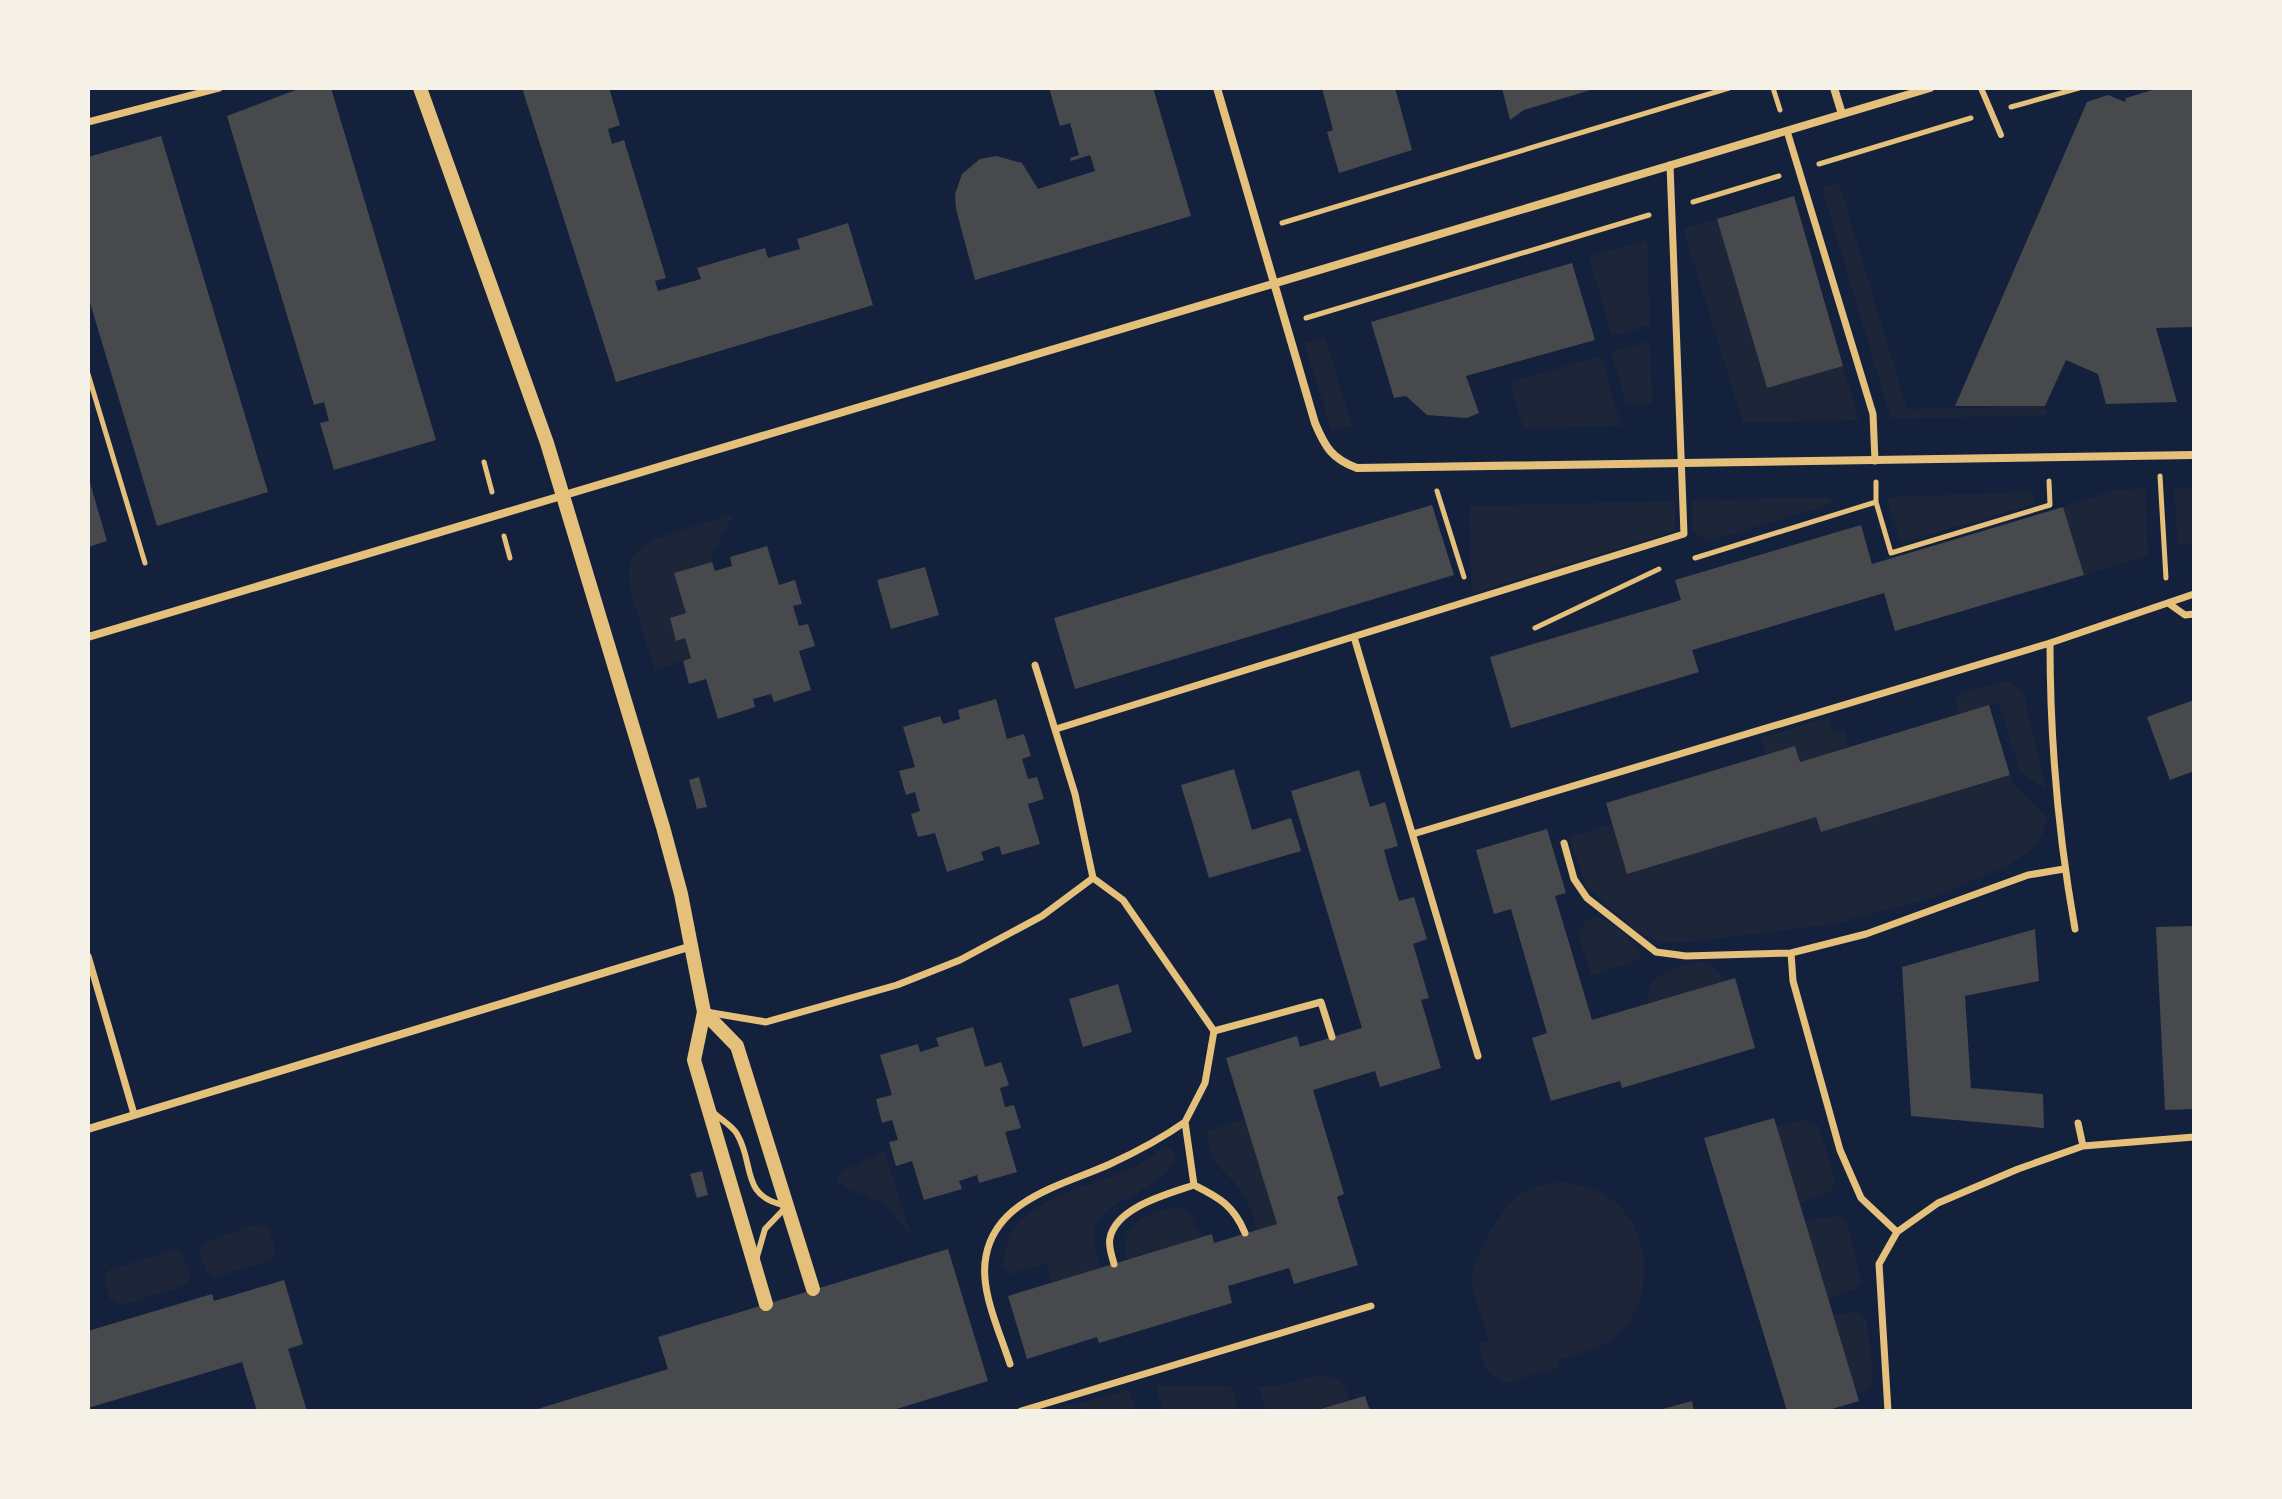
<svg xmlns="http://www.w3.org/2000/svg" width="2282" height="1499" font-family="'Roboto Condensed',sans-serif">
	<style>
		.green { fill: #1d2539 }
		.building { fill: #48494c }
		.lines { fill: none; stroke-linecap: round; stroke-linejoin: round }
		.path { stroke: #e5c07b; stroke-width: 5 }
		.service { stroke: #e5c07b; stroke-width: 6 }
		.pedestrian { stroke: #e5c07b; stroke-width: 7 }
		.minor { stroke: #e5c07b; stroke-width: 8 }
		.tertiary { stroke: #e5c07b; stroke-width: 14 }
	</style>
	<rect width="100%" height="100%" fill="#14213d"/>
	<!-- green -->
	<path class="green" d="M 1839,183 L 1907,409 L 2045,406 L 2048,415 L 1891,419 L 1822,188 Z
		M 1717,219 L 1767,388 L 1843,366 L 1859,420 L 1743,422 L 1683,229 Z
		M 1647,240 L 1650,325 L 1612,336 L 1589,257 Z
		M 1325,337 L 1352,426 L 1331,429 L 1304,343 Z
		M 1650,341 L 1652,404 L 1626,403 L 1611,352 Z
		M 1601,356 L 1621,426 L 1523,428 L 1510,382 Z
		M 2194,487 L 2194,542 L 2178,546 L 2174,488 Z
		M 2145,488 L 2148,555 L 2084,575 L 2063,507 L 2115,490 Z
		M 2031,492 L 2034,504 L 1901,543 L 1888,501 L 1889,497 Z
		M 1826,497 L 1833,500 L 1830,504 L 1708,542 L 1693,532 L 1691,501 Z
		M 1676,501 L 1675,531 L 1472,593 L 1469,506 Z
		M 734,514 L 711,557 L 712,562 L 674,573 L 686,613 L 670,618 L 676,640 L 685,638 L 691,658 L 655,670 C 617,545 604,553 734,514 Z
		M 2001,682 L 2010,682 L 2023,691 L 2046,789 L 2020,772 L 1999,703 L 1959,714 L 1954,696 Z
		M 1829,717 L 1833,732 L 1844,729 L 1849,747 L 1800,762 L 1766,755 L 1761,738 Z
		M 2010,775 L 2015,786 L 2046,816 L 2043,833 L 2032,849 L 2011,864 L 1935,897 L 1838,923 L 1699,941 L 1661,942 L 1638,932 L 1587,888 L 1569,837 L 1612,824 L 1627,873 L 1816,817 L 1822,832 Z
		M 1595,917 C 1610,918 1637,941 1641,956 L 1636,961 L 1591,976 L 1579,937 L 1585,920 Z
		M 1697,962 L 1710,964 L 1726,980 L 1648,1003 C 1644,974 1674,968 1697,962 Z
		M 1245,1119 L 1277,1224 L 1257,1230 C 1254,1221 1251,1209 1247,1200 C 1230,1169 1211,1174 1207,1131 Z
		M 1804,1120 L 1819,1126 L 1836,1183 L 1830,1191 L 1799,1204 L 1776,1127 Z
		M 1164,1147 L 1170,1148 L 1175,1155 C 1167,1191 1111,1194 1096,1225 C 1090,1237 1098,1255 1101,1268 L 1052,1282 L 1047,1264 L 1009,1274 L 1003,1267 C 1006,1183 1116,1193 1164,1147 Z
		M 884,1151 L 911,1235 L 885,1205 L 838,1183 L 837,1177 L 841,1172 Z
		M 1566,1182 C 1586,1186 1607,1192 1621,1208 C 1650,1239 1653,1296 1624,1328 C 1607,1347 1582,1353 1558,1360 L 1560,1368 L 1502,1383 L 1485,1369 L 1478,1344 L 1489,1340 C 1484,1322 1473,1299 1472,1280 C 1471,1260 1502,1206 1519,1195 C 1534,1185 1549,1183 1566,1182 Z
		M 1178,1206 L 1188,1211 L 1202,1237 L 1127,1260 C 1117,1223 1149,1213 1178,1206 Z
		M 1836,1216 L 1844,1218 L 1848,1225 L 1861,1283 L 1855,1289 L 1828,1299 L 1805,1221 Z
		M 259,1224 L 269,1228 L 275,1252 L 271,1260 L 216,1277 L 206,1271 L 199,1250 L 204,1242 Z
		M 173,1250 L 183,1254 L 190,1277 L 184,1286 L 122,1305 L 110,1299 L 104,1280 L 109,1270 Z
		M 1857,1312 L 1867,1320 L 1873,1378 L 1868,1389 L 1856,1393 L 1833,1315 Z
		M 1322,1375 C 1339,1376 1346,1385 1350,1400 L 1314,1411 L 1266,1411 L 1258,1386 L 1282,1385 Z
		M 1156,1385 L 1232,1387 L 1239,1411 L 1163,1411 Z
		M 1129,1390 L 1136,1411 L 1059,1408 Z"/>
	<!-- building -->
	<path class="building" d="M 301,88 L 331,88 L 436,440 L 334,470 L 320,423 L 329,421 L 324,402 L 314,405 L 227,116 Z
		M 522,88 L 609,88 L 620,125 L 608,129 L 612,144 L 624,140 L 666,278 L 655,281 L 658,291 L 701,279 L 697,268 L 765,248 L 768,258 L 800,249 L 797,239 L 848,223 L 873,305 L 616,382 Z
		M 1049,88 L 1153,88 L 1191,216 L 975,280 L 956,209 L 955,194 L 962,174 L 980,159 L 996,156 L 1022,163 L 1038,189 L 1095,171 L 1090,155 L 1071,161 L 1070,158 L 1079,155 L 1070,123 L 1060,126 Z
		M 1322,88 L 1395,88 L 1412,150 L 1339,173 L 1327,132 L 1333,130 Z
		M 1502,88 L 1594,88 L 1594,89 L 1524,110 L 1510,120 Z
		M 2159,88 L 2194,88 L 2194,327 L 2156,328 L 2177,402 L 2106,404 L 2098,374 L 2066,360 L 2045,406 L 1955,406 L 2087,102 L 2108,95 L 2125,102 L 2126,98 Z
		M 161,136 L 268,492 L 157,526 L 88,296 L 88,157 Z
		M 1794,196 L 1843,366 L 1767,388 L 1717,219 Z
		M 1572,263 L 1595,340 L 1466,376 L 1479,413 L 1467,418 L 1427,415 L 1406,396 L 1394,398 L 1371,322 Z
		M 88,476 L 107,541 L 88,547 Z
		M 1432,505 L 1454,575 L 1075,689 L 1054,618 Z
		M 2063,507 L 2084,575 L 1895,631 L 1884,593 L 1692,650 L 1699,672 L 1511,728 L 1490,657 L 1681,600 L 1675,580 L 1861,525 L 1872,564 Z
		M 767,546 L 779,585 L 795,580 L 802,604 L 793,606 L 799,626 L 808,624 L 815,646 L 799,651 L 811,690 L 774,702 L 771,694 L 753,699 L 755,707 L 718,719 L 706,679 L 689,684 L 683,661 L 691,658 L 685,638 L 676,641 L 670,618 L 686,613 L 674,573 L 712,562 L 715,571 L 732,566 L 730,557 Z
		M 925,567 L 939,615 L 891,629 L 877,580 Z
		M 996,699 L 1007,739 L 1024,734 L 1031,756 L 1022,759 L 1028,779 L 1037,777 L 1044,799 L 1028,804 L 1040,844 L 1002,855 L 999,846 L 981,852 L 984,860 L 947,872 L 935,833 L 918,837 L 911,814 L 920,811 L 915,792 L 906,795 L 899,771 L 915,767 L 903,727 L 940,716 L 943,724 L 960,719 L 958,710 Z
		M 2194,700 L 2194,771 L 2170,780 L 2147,717 Z
		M 1989,705 L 2010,775 L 1821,832 L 1816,817 L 1627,874 L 1606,803 L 1795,746 L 1800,762 Z
		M 1234,769 L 1252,830 L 1291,818 L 1301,851 L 1209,878 L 1181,785 Z
		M 1359,770 L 1370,807 L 1385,802 L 1398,846 L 1384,850 L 1388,865 L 1399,901 L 1414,897 L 1427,939 L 1413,944 L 1429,998 L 1421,1000 L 1441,1068 L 1380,1087 L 1375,1071 L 1313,1090 L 1344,1194 L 1337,1197 L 1358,1265 L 1294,1284 L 1289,1268 L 1228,1286 L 1232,1303 L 1099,1343 L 1097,1337 L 1027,1359 L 1008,1296 L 1212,1234 L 1214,1243 L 1277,1224 L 1226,1058 L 1297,1036 L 1300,1047 L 1362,1028 L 1291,791 Z
		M 699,777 L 707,807 L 697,809 L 689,780 Z
		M 1547,829 L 1566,893 L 1555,896 L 1592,1020 L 1735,978 L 1755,1048 L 1622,1088 L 1620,1081 L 1551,1101 L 1532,1038 L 1547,1033 L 1511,909 L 1494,914 L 1476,850 Z
		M 2194,926 L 2194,1109 L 2165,1110 L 2156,927 Z
		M 2035,929 L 2039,981 L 1965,996 L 1971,1088 L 2043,1094 L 2044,1128 L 1911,1116 L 1902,967 Z
		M 1118,984 L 1132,1032 L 1083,1047 L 1069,999 Z
		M 973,1027 L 985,1067 L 1001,1062 L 1009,1085 L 1000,1088 L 1005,1107 L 1014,1105 L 1021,1128 L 1005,1132 L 1017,1172 L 979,1183 L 977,1175 L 959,1181 L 962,1189 L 924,1200 L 912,1161 L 896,1166 L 889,1142 L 898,1140 L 892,1120 L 882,1123 L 876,1099 L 892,1095 L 880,1055 L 918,1044 L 920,1052 L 939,1046 L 936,1038 Z
		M 1774,1118 L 1859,1401 L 1825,1411 L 1787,1411 L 1704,1138 Z
		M 702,1171 L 708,1195 L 697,1198 L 690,1174 Z
		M 948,1249 L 988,1381 L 890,1411 L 531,1411 L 668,1369 L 658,1337 Z
		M 284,1280 L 303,1344 L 288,1349 L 307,1411 L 257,1411 L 242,1362 L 88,1408 L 88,1331 L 212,1294 L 214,1301 Z
		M 1365,1396 L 1370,1411 L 1317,1411 L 1317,1410 Z
		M 1692,1401 L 1694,1411 L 1659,1411 L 1659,1410 Z"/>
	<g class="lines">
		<!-- path -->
		<path class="path" d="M 1773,88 L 1780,110
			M 2011,107 L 2079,88
			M 1819,164 L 1971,118
			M 1693,202 L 1779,176
			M 1282,223 L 1729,88
			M 1306,318 L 1649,215
			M 88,374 L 145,563
			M 484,462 L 492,492
			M 2160,476 L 2166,578
			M 1437,491 L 1464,577
			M 1876,502 L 1891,553 L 2050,505 L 2049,481
			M 504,536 L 510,558
			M 1695,558 L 1876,502 L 1876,482
			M 1535,628 L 1659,569"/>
		<!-- service -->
		<path class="service" d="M 1981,88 L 2001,135
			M 713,1112 C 720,1119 733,1126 737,1134 C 755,1164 740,1195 783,1205
			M 756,1260 L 765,1229 L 787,1206"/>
		<!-- pedestrian -->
		<path class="pedestrian" d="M 88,122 L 219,88
			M 1787,131 L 1873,414 L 1875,461
			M 2168,603 L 2185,615 L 2194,614
			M 1354,637 L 1478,1056
			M 2050,643 C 2050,739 2058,834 2075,929
			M 1035,665 L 1075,794 L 1093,878 L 1123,900 L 1214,1031
			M 1056,729 L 1684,534 L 1670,165
			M 1413,834 L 2050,643 L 2194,594
			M 1564,843 L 1574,879 L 1587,898 L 1656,952 L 1686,956 L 1791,953 L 1866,934 L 2028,875 L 2064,869
			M 1791,953 L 1793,981 L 1840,1150 L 1861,1198 L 1897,1232
			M 88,956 L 134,1114
			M 706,1012 L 766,1022 L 897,985 L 960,960 L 1042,916 L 1093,878
			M 2078,1123 L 2083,1146
			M 1245,1233 C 1234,1206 1220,1198 1194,1185 L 1185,1122 L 1205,1083 L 1214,1031 L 1321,1002 L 1332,1037
			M 1114,1264 C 1112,1256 1108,1246 1110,1238 C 1116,1207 1168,1194 1194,1185
			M 1010,1364 C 1000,1332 979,1290 986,1256 C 997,1198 1064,1185 1110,1164 C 1136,1152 1161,1139 1185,1122
			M 1021,1411 L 1371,1306
			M 1888,1411 L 1879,1264 L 1897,1232 L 1938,1203 L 2018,1169 L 2083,1146 L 2194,1137"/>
		<!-- minor -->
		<path class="minor" d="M 1217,88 L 1315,423 C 1325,447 1332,459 1357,468 L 2194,455
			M 1834,88 L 1842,114
			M 88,637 L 1930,88
			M 88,1129 L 692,946"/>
		<!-- tertiary -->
		<path class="tertiary" d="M 420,88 L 547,443 L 663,827 L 681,894 L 704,1012 L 694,1060 L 766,1304
			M 704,1012 L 737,1046 L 813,1289"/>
	</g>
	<!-- border -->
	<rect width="2282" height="1499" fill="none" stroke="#f6f1e7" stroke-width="180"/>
</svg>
